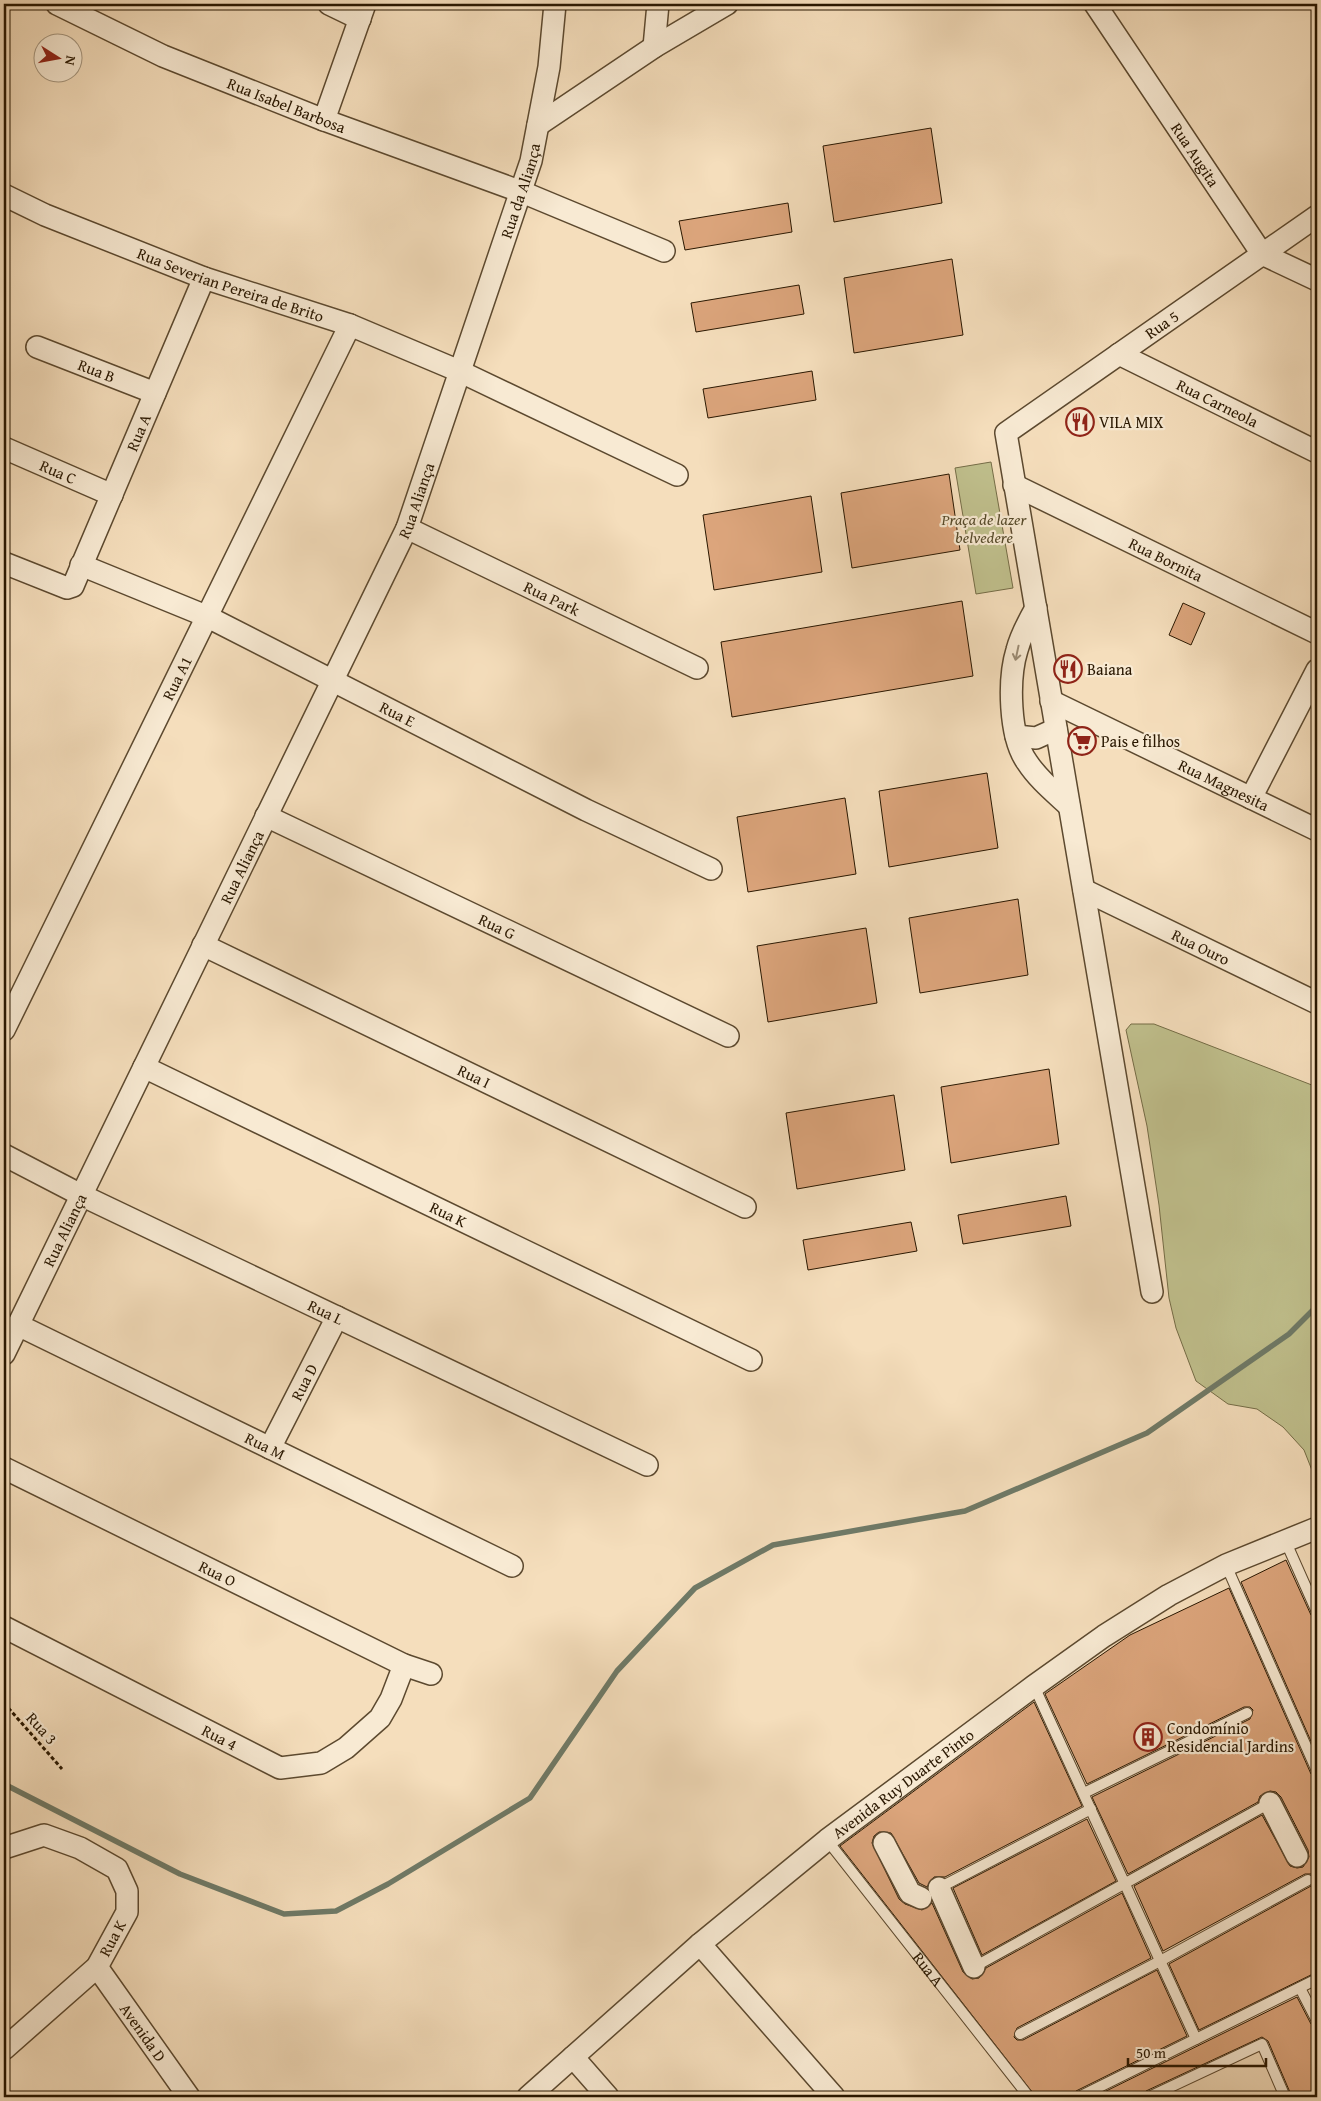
<svg xmlns="http://www.w3.org/2000/svg" width="1321" height="2101" font-family="'Gentium Book Plus',serif">
	<style>
		.green { fill: #c0c08d; stroke: #746c46 }
		.lines { fill: none; stroke-linecap: round; stroke-linejoin: round }
		.stream { stroke: #6f7a67; stroke-width: 5.5 }
		.building { fill: #dca57c; stroke: #291700 }
		.service-casing { stroke: #5c492f; stroke-width: 12 }
		.minor-casing { stroke: #5c492f; stroke-width: 24 }
		.path { stroke: #291700; stroke-width: 3; stroke-dasharray: 4 2.5; stroke-linecap: butt }
		.service { stroke: #f8ead3; stroke-width: 10 }
		.minor { stroke: #f8ead3; stroke-width: 21 }
		.oneway { stroke: #9b8b74 }
		.labels { text-anchor: middle; dominant-baseline: central; stroke-width: 4.5; stroke-linejoin: round; paint-order: stroke }
		.street-label { font-size: 16px; fill: #291700; stroke: #f8ead3 }
		.poi-label { font-size: 16px; fill: #291700; stroke: #f8ead3; text-anchor: start }
		.park-label { font-size: 16px; font-style: italic; fill: #564a2a; stroke: #f8ead3 }
	</style>
	<rect width="100%" height="100%" fill="#f5debc"/>
	<filter id="stains"><feTurbulence type="fractalNoise" baseFrequency=".004" numOctaves="4"/><feColorMatrix values="0 0 0 0 .2 0 0 0 0 .09 0 0 0 0 .02 0 0 0 .5 -.17"/></filter>
	<radialGradient id="worn" r=".72"><stop offset=".6" stop-color="#630" stop-opacity="0"/><stop offset="1" stop-color="#630" stop-opacity=".3"/></radialGradient>
	<!-- green -->
	<path class="green" d="M 991,462 L 1013,588 L 976,594 L 955,468 Z
		M 1131,1024 L 1154,1024 L 1317,1087 L 1317,1483 L 1304,1450 L 1283,1427 L 1257,1409 L 1228,1404 L 1196,1381 L 1176,1328 L 1169,1298 L 1159,1205 L 1147,1126 L 1126,1030 Z"/>
	<g class="lines">
		<!-- stream -->
		<path class="stream" d="M 4,1784 L 180,1874 L 284,1914 L 336,1911 L 388,1884 L 530,1798 L 617,1671 L 695,1588 L 773,1545 L 965,1511 L 1147,1433 L 1289,1334 L 1317,1306"/>
	</g>
	<!-- building -->
	<path class="building" d="M 931,128 L 942,203 L 834,222 L 823,146 Z
		M 788,203 L 792,232 L 685,250 L 679,221 Z
		M 952,259 L 963,335 L 854,353 L 844,278 Z
		M 799,285 L 804,314 L 696,332 L 691,303 Z
		M 812,371 L 816,400 L 708,418 L 703,389 Z
		M 949,474 L 960,550 L 852,568 L 841,493 Z
		M 811,496 L 822,572 L 714,590 L 703,515 Z
		M 962,601 L 973,676 L 732,717 L 721,642 Z
		M 1183,603 L 1205,613 L 1191,645 L 1169,635 Z
		M 987,773 L 998,848 L 889,867 L 879,791 Z
		M 845,798 L 856,874 L 748,892 L 737,817 Z
		M 1018,899 L 1028,975 L 920,993 L 909,918 Z
		M 866,928 L 877,1003 L 768,1022 L 757,946 Z
		M 1049,1069 L 1059,1144 L 951,1163 L 941,1087 Z
		M 894,1095 L 905,1170 L 797,1189 L 786,1113 Z
		M 1066,1196 L 1071,1226 L 963,1244 L 958,1215 Z
		M 911,1222 L 917,1251 L 808,1270 L 803,1240 Z
		M 1286,1560 L 1311,1615 L 1317,1619 L 1317,1755 L 1241,1582 Z
		M 1229,1588 L 1311,1774 L 1317,1778 L 1317,1972 L 1199,2030 L 1169,1964 L 1311,1886 L 1314,1877 L 1311,1874 L 1305,1874 L 1163,1951 L 1134,1886 L 1262,1815 L 1290,1866 L 1297,1868 L 1303,1867 L 1309,1857 L 1308,1850 L 1281,1797 L 1276,1792 L 1270,1791 L 1260,1796 L 1258,1802 L 1128,1874 L 1092,1797 L 1250,1719 L 1253,1710 L 1250,1707 L 1244,1707 L 1087,1784 L 1045,1694 L 1130,1635 Z
		M 1034,1702 L 1082,1806 L 945,1877 L 934,1877 L 927,1887 L 919,1883 L 891,1833 L 879,1832 L 874,1836 L 872,1843 L 899,1899 L 905,1904 L 922,1910 L 932,1903 L 963,1972 L 972,1979 L 979,1978 L 986,1968 L 1122,1893 L 1151,1958 L 1017,2028 L 1014,2037 L 1017,2040 L 1023,2040 L 1157,1970 L 1187,2036 L 1076,2091 L 1072,2097 L 1036,2097 L 840,1846 Z
		M 1087,1819 L 1116,1881 L 982,1955 L 953,1888 Z
		M 1297,1997 L 1311,2024 L 1317,2028 L 1317,2097 L 1292,2097 L 1268,2041 L 1262,2037 L 1146,2091 L 1142,2097 L 1094,2097 Z"/>
	<g class="lines">
		<defs>
			<g id="service">
				<path d="M 1285,1540 L 1317,1612"/>
				<path d="M 1226,1565 L 1317,1771"/>
				<path d="M 1034,1686 L 1196,2039"/>
				<path d="M 1084,1793 L 1247,1713"/>
				<path id="s1" d="M 827,1840 L 1029,2097"/>
				<path d="M 937,1889 L 1091,1809"/>
				<path d="M 974,1967 L 1270,1803"/>
				<path d="M 1300,1988 L 1317,2021"/>
				<path d="M 1020,2034 L 1162,1960 L 1308,1880"/>
				<path d="M 1079,2097 L 1317,1979"/>
				<path d="M 1149,2097 L 1262,2044 L 1285,2097"/>
			</g>
			<g id="minor">
				<path id="s2" d="M 57,4 L 163,56 L 324,120 L 522,192 L 664,251"/>
				<path d="M 329,4 L 360,19"/>
				<path id="s3" d="M 1095,4 L 1262,254 L 1317,280"/>
				<path d="M 654,47 L 658,4"/>
				<path d="M 324,120 L 365,4"/>
				<path d="M 538,125 L 654,47 L 727,4"/>
				<path id="s4" d="M 4,195 L 45,215 L 204,278 L 350,325 L 459,371 L 677,475"/>
				<path id="s5" d="M 37,347 L 155,393"/>
				<path id="s6" d="M 1119,354 L 1317,452"/>
				<path id="s7" d="M 4,448 L 112,495"/>
				<path id="s8" d="M 1014,485 L 1317,633"/>
				<path id="s9" d="M 407,528 L 697,668"/>
				<path id="s10" d="M 4,563 L 67,588 L 73,586 L 204,278"/>
				<path id="s11" d="M 81,565 L 206,616 L 586,810 L 711,869"/>
				<path d="M 1036,608 C 1028,622 1021,635 1017,650 C 1008,679 1009,737 1027,762 C 1038,779 1054,792 1069,806"/>
				<path id="s12" d="M 1051,701 L 1317,830"/>
				<path d="M 1016,736 L 1036,738 L 1056,729"/>
				<path d="M 1251,798 L 1317,670"/>
				<path id="s13" d="M 266,816 L 728,1036"/>
				<path id="s14" d="M 1084,890 L 1317,1003"/>
				<path id="s15" d="M 203,945 L 745,1207"/>
				<path id="s16" d="M 4,1030 L 350,325"/>
				<path id="s17" d="M 144,1067 L 751,1360"/>
				<path id="s18" d="M 4,1155 L 81,1195 L 647,1465"/>
				<path id="s19" d="M 1152,1292 L 1006,433 L 1317,216"/>
				<path id="s20" d="M 18,1325 L 512,1566"/>
				<path id="s21" d="M 4,1354 L 407,528 L 531,161 L 549,67 L 555,4"/>
				<path id="s22" d="M 270,1448 L 337,1317"/>
				<path id="s23" d="M 4,1468 L 404,1665 L 431,1674"/>
				<path id="s24" d="M 4,1627 L 280,1768 L 321,1763 L 346,1748 L 380,1718 L 391,1699 L 404,1665"/>
				<path d="M 1270,1803 L 1297,1856"/>
				<path d="M 884,1843 L 910,1893 L 921,1898"/>
				<path d="M 4,1848 L 44,1835 L 80,1848 L 117,1869 L 127,1891 L 127,1912 L 97,1967 L 4,2049"/>
				<path d="M 939,1888 L 974,1967"/>
				<path d="M 700,1944 L 834,2097"/>
				<path id="s25" d="M 97,1967 L 189,2097"/>
				<path d="M 573,2057 L 608,2097"/>
				<path id="s26" d="M 528,2097 L 700,1944 L 827,1840 L 1034,1686 L 1104,1636 L 1169,1595 L 1226,1565 L 1317,1528"/>
			</g>
		</defs>
		<!-- service casing -->
		<use href="#service" class="service-casing"/>
		<!-- minor casing -->
		<use href="#minor" class="minor-casing"/>
		<!-- path -->
		<path class="path" d="M 4,1703 L 62,1769"/>
		<!-- service -->
		<use href="#service" class="service"/>
		<!-- minor -->
		<use href="#minor" class="minor"/>
	</g>
	<!-- one-way arrows -->
	<defs><path id="oneway-shaft" d="M-6 0H5M1.5-3L5.5 0L1.5 3" fill="none" stroke-width="1.6" stroke-linecap="round" stroke-linejoin="round" transform="scale(1.25)"/></defs>
	<use class="oneway" href="#oneway-shaft" transform="translate(1017 653) rotate(102)"/>
	<!-- icons -->
	<defs>
		<symbol id="restaurant-ring" viewBox="-11 -11 22 22"><circle r="9.5" fill="#f8ead3" stroke="#8f2418" stroke-width="1.5"/><path d="M-5-6h1v4h1v-4h1v4h1v-4h1v5L-1.5 .5V6h-2V.5L-5-1ZM5-6V6H3V1.5H1.5Q1.5-4 5-6Z" fill="#8f2418"/></symbol>
		<symbol id="supermarket-ring" viewBox="-11 -11 22 22"><circle r="9.5" fill="#f8ead3" stroke="#8f2418" stroke-width="1.5"/><path d="M-6-5.5h2.5l.6 2H6L4.5 2H-2.5L-4.4-4H-6ZM-1.5 3.2a1.3 1.3 0 1 0 .1 0ZM3 3.2a1.3 1.3 0 1 0 .1 0Z" fill="#8f2418"/></symbol>
		<symbol id="building-ring" viewBox="-11 -11 22 22"><circle r="9.5" fill="#f8ead3" stroke="#8f2418" stroke-width="1.5"/><path d="M-4-6H4V6H1V3H-1V6H-4ZM-2.5-4.3h1.7v1.8h-1.7ZM.8-4.3h1.7v1.8H.8ZM-2.5-1h1.7V.8h-1.7ZM.8-1h1.7V.8H.8Z" fill="#8f2418"/></symbol>
	</defs>
	<g fill-rule="evenodd">
		<use href="#restaurant-ring" x="1064" y="406" width="32" height="32"/>
		<use href="#restaurant-ring" x="1052" y="653" width="32" height="32"/>
		<use href="#supermarket-ring" x="1066" y="725" width="32" height="32"/>
		<use href="#building-ring" x="1132" y="1721" width="32" height="32"/>
	</g>
	<g class="labels">
		<!-- street labels -->
		<g class="street-label">
			<text stroke="none"><textPath href="#s2" startOffset="251">Rua Isabel Barbosa</textPath></text>
			<text stroke="none"><textPath href="#s3" startOffset="181">Rua Augita</textPath></text>
			<text stroke="none"><textPath href="#s21" startOffset="1275">Rua da Aliança</textPath></text>
			<text stroke="none"><textPath href="#s4" startOffset="244">Rua Severian Pereira de Brito</textPath></text>
			<text stroke="none"><textPath href="#s19" startOffset="1061">Rua 5</textPath></text>
			<text stroke="none"><textPath href="#s5" startOffset="64">Rua B</textPath></text>
			<text stroke="none"><textPath href="#s6" startOffset="110">Rua Carneola</textPath></text>
			<text stroke="none"><textPath href="#s10" startOffset="241">Rua A</textPath></text>
			<text stroke="none"><textPath href="#s7" startOffset="59">Rua C</textPath></text>
			<text stroke="none"><textPath href="#s21" startOffset="948">Rua Aliança</textPath></text>
			<text stroke="none"><textPath href="#s8" startOffset="169">Rua Bornita</textPath></text>
			<text stroke="none"><textPath href="#s9" startOffset="161">Rua Park</textPath></text>
			<text stroke="none"><textPath href="#s16" startOffset="392">Rua A1</textPath></text>
			<text stroke="none"><textPath href="#s11" startOffset="350">Rua E</textPath></text>
			<text stroke="none"><textPath href="#s12" startOffset="192">Rua Magnesita</textPath></text>
			<text stroke="none"><textPath href="#s21" startOffset="542">Rua Aliança</textPath></text>
			<text stroke="none"><textPath href="#s13" startOffset="256">Rua G</textPath></text>
			<text stroke="none"><textPath href="#s14" startOffset="130">Rua Ouro</textPath></text>
			<text stroke="none"><textPath href="#s15" startOffset="301">Rua I</textPath></text>
			<text stroke="none"><textPath href="#s17" startOffset="338">Rua K</textPath></text>
			<text stroke="none"><textPath href="#s21" startOffset="138">Rua Aliança</textPath></text>
			<text stroke="none"><textPath href="#s18" startOffset="358">Rua L</textPath></text>
			<text stroke="none"><textPath href="#s22" startOffset="74">Rua D</textPath></text>
			<text stroke="none"><textPath href="#s20" startOffset="275">Rua M</textPath></text>
			<text stroke="none"><textPath href="#s23" startOffset="238">Rua O</textPath></text>
			<text transform="translate(42 1728) rotate(48)">Rua 3</text>
			<text stroke="none"><textPath href="#s24" startOffset="242">Rua 4</textPath></text>
			<text stroke="none"><textPath href="#s26" startOffset="489">Avenida Ruy Duarte Pinto</textPath></text>
			<text transform="translate(112 1938) rotate(-62)">Rua K</text>
			<text stroke="none"><textPath href="#s1" startOffset="164">Rua A</textPath></text>
			<text stroke="none"><textPath href="#s25" startOffset="80">Avenida D</textPath></text>
		</g>
		<!-- poi labels -->
		<g class="poi-label">
			<text x="1099" y="422">VILA MIX</text>
			<text x="1087" y="669">Baiana</text>
			<text x="1101" y="741">Pais e filhos</text>
			<text x="1167" y="1728">Condomínio<tspan x="1167" dy="18">Residencial Jardins</tspan></text>
		</g>
		<!-- park labels -->
		<g class="park-label">
			<text x="984" y="519">Praça de lazer<tspan x="984" dy="18">belvedere</tspan></text>
		</g>
	</g>
	<!-- margin -->
	<rect width="1321" height="2101" fill="none" stroke="#f5debc" stroke-width="20"/>
	<rect x="5" y="5" width="1311" height="2091" fill="none" stroke="#291700" stroke-width="2.5"/>
	<rect x="10" y="10" width="1301" height="2081" fill="none" stroke="#291700"/>
	<!-- north arrow -->
	<g transform="translate(58 58) rotate(101)"><circle r="24" fill="#f8ead3" stroke="#a5967f"/>
	<path d="M0-4L9 19L0 12L-9 19Z" fill="#8f2418"/>
	<text y="-8" font-size="14" font-weight="bold" text-anchor="middle" fill="#291700">N</text>
	</g>
	<!-- scale -->
	<path d="M1128 2058v8h138v-8" fill="none" stroke="#291700" stroke-width="2.5"/>
	<text x="1136" y="2058" font-size="15" fill="#291700" stroke="#f8ead3" stroke-width="4" paint-order="stroke">50 m</text>
	<rect width="100%" height="100%" filter="url(#stains)"/>
	<rect width="100%" height="100%" fill="url(#worn)"/>
</svg>
